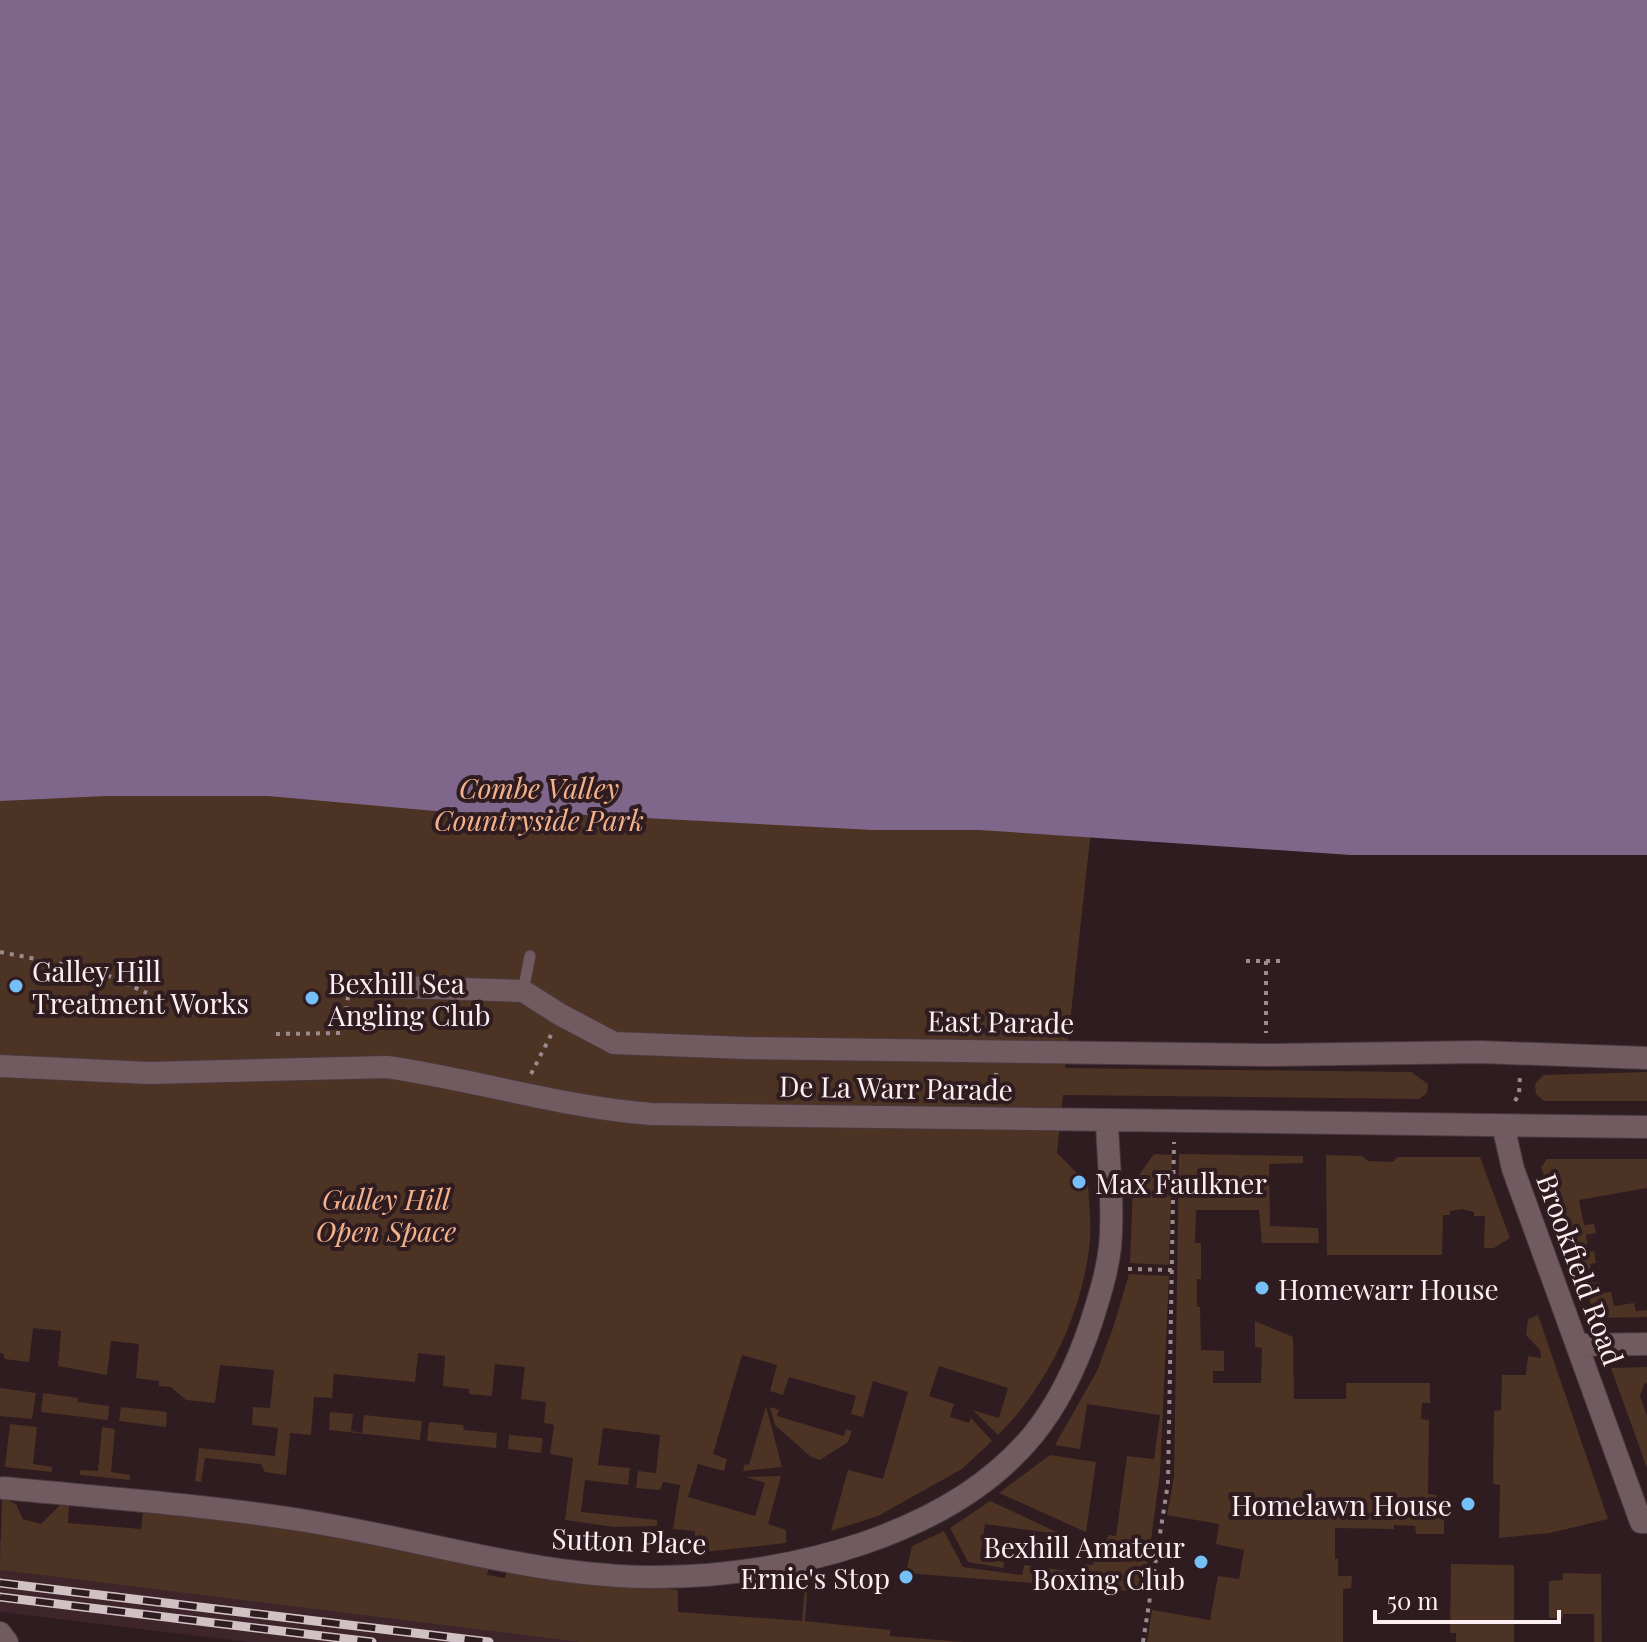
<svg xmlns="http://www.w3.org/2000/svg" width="1647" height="1642" font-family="'Playfair Display',serif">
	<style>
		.built { fill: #3e242b }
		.green { fill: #4c3324 }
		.water { fill: #7f678c }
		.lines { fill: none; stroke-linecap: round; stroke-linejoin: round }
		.lane-casing { stroke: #49393e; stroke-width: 13 }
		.street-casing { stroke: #49393e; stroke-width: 24 }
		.path { stroke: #9b8b8f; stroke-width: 4; stroke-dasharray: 4 6; stroke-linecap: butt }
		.lane { stroke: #725b60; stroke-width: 11 }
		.street { stroke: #725b60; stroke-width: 22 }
		.rail-casing { stroke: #d0c1c5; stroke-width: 9 }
		.rail { stroke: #2f1c21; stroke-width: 6; stroke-dasharray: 18; stroke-linecap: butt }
		.poi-dot { fill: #75c0f6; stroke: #2f1c21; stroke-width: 3 }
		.labels { text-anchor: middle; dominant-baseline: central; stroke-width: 8; stroke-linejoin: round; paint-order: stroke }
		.park-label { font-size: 28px; font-style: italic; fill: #f4b28b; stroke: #2f1c21 }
		.poi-label { font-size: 28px; fill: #fceef1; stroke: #2f1c21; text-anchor: start }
		.street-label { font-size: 28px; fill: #fceef1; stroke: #2f1c21 }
	</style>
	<rect width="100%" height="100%" fill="#2f1c21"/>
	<!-- built -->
	<path class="built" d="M 0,1540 L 844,1642 L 248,1642 L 0,1612 Z"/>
	<!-- green -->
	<path class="green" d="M 0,208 L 1095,793 L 1065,1068 L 1411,1072 L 1428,1084 L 1427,1093 L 1419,1099 L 1063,1095 L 1057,1153 L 1088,1184 C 1089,1202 1091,1221 1090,1239 C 1084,1310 1048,1386 998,1435 L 973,1410 L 999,1418 L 1008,1388 L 939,1366 L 929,1396 L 954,1404 L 950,1417 L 969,1423 L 971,1418 L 992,1441 L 962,1469 L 878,1516 L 831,1531 L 848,1470 L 883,1479 L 908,1392 L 873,1381 L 863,1417 L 851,1414 L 856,1396 L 789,1377 L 783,1395 L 770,1391 L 777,1365 L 742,1355 L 713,1454 L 727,1459 L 724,1471 L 698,1464 L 688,1497 L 755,1516 L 765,1483 L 746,1477 L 781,1476 L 768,1524 L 786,1530 L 786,1543 L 695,1553 L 695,1531 L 673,1529 L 680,1485 L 663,1482 L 660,1490 L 636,1488 L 638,1471 L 656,1473 L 660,1435 L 603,1428 L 598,1465 L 630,1468 L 628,1485 L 585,1480 L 581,1512 L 657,1520 L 657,1526 L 614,1527 L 565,1520 L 573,1458 L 550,1454 L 554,1425 L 544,1423 L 546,1402 L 521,1399 L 525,1367 L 495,1364 L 492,1396 L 469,1394 L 469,1389 L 443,1386 L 445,1356 L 418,1353 L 415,1382 L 334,1374 L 332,1398 L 314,1397 L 311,1435 L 290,1433 L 286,1475 L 265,1472 L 261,1464 L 205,1458 L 201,1482 L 195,1481 L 199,1448 L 275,1456 L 278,1428 L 252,1425 L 253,1407 L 270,1408 L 274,1370 L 220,1365 L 215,1403 L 186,1400 L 171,1387 L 159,1386 L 159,1381 L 136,1378 L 139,1344 L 111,1341 L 107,1375 L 58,1366 L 61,1331 L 33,1328 L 29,1362 L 4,1359 L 4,1354 L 0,1353 Z
		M 1647,1072 L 1647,1101 L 1544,1101 L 1536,1094 L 1535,1084 L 1543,1075 Z
		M 1154,1154 L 1172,1155 L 1169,1265 L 1130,1263 L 1133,1183 Z
		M 1179,1154 L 1303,1156 L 1303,1163 L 1269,1164 L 1270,1226 L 1318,1228 L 1319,1243 L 1262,1243 L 1259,1210 L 1196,1210 L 1195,1243 L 1201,1243 L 1201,1279 L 1197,1279 L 1197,1307 L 1200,1307 L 1201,1350 L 1224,1351 L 1224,1371 L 1213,1371 L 1213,1383 L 1261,1383 L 1262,1348 L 1255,1347 L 1255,1321 L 1293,1337 L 1294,1399 L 1346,1399 L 1346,1383 L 1430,1383 L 1430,1403 L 1422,1403 L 1421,1419 L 1429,1420 L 1428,1494 L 1437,1495 L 1436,1514 L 1444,1514 L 1444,1534 L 1416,1534 L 1415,1526 L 1394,1525 L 1394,1529 L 1335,1528 L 1335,1559 L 1338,1559 L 1338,1576 L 1352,1576 L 1351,1588 L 1343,1589 L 1343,1642 L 1147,1642 L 1152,1610 L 1210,1620 L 1218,1576 L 1239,1579 L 1244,1550 L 1216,1544 L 1219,1524 L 1167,1515 L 1174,1477 Z
		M 1326,1155 L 1362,1156 L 1368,1161 L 1393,1162 L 1397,1157 L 1480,1157 L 1510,1238 L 1494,1248 L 1484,1248 L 1485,1216 L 1474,1216 L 1474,1212 L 1462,1209 L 1450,1211 L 1450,1215 L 1443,1215 L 1442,1255 L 1327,1255 Z
		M 1547,1159 L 1647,1159 L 1647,1188 L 1579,1200 L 1584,1225 L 1594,1224 L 1596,1233 L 1586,1235 L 1588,1252 L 1594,1251 L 1596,1263 L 1590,1264 L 1593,1283 L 1600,1282 L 1602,1293 L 1611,1292 L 1614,1306 L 1634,1303 L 1636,1311 L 1647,1310 L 1647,1317 L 1596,1318 L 1541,1167 Z
		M 1129,1274 L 1169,1276 L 1160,1473 L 1144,1592 L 906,1573 L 912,1546 L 944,1531 L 963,1567 L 1022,1575 L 1024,1565 L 1083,1573 L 1085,1564 L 1093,1565 L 1096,1542 L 1106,1543 L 1108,1535 L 1116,1536 L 1127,1456 L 1154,1459 L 1160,1415 L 1087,1404 L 1080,1449 L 1055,1445 L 1097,1371 L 1114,1325 Z
		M 1538,1315 L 1608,1519 L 1550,1533 L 1499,1538 L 1500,1485 L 1493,1484 L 1494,1411 L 1501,1410 L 1502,1375 L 1526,1375 L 1528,1356 L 1541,1358 L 1540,1350 L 1526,1335 L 1528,1319 Z
		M 1647,1367 L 1647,1383 L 1644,1384 L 1640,1396 L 1647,1416 L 1647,1468 L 1611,1368 Z
		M 0,1388 L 36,1393 L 32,1419 L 0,1416 Z
		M 43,1393 L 78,1398 L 78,1402 L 109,1406 L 108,1420 L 41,1412 Z
		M 766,1406 L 782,1467 L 743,1471 L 745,1464 L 749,1465 Z
		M 121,1407 L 167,1412 L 166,1427 L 119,1421 Z
		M 770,1407 L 779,1410 L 777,1416 L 844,1436 L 846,1429 L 852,1431 L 848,1442 L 820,1460 L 811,1457 L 775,1425 Z
		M 330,1412 L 353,1414 L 351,1431 L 362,1433 L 364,1415 L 422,1421 L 420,1440 L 329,1430 Z
		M 429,1422 L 463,1425 L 464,1430 L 497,1433 L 496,1448 L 427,1441 Z
		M 10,1424 L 37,1427 L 33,1464 L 52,1467 L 52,1472 L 5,1467 Z
		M 102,1427 L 115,1429 L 111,1472 L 130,1475 L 130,1480 L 80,1475 L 80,1470 L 98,1471 Z
		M 509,1435 L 543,1438 L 541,1453 L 508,1449 Z
		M 1050,1455 L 1096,1462 L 1086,1532 L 999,1493 Z
		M 2,1498 L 16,1504 L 23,1519 L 41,1524 L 60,1505 L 69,1506 L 68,1523 L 141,1529 L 143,1511 L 287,1526 L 489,1566 L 487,1575 L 505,1578 L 507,1569 L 543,1576 L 678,1590 L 678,1612 L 802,1621 L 806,1573 L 818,1571 L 826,1577 L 828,1583 L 808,1582 L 805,1621 L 890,1630 L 890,1636 L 963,1642 L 580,1642 L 0,1570 Z
		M 990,1501 L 1063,1535 L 985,1524 L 980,1558 L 1004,1562 L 1003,1568 L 968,1562 L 950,1528 Z
		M 1451,1564 L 1514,1565 L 1514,1642 L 1456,1642 L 1456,1633 L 1450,1633 Z
		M 1563,1573 L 1601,1574 L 1602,1642 L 1594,1642 L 1594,1614 L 1563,1614 L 1563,1618 L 1549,1618 L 1549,1581 L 1563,1580 Z"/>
	<!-- water -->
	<path class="water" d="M 0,0 L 1647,0 L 1647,855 L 1351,855 L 979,830 L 873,830 L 550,813 L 446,812 L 268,796 L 106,796 L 0,801 Z"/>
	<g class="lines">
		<defs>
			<path id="lane" d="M 523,991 L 530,956"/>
			<path id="street" d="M 368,986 L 523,991 L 561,1015 L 614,1043 L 745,1048 L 1267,1055 L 1480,1052 L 1647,1058
				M 0,1066 L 149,1073 L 387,1067 C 476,1080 562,1107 651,1114 L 1647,1127
				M 1503,1125 L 1513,1169 L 1641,1522 L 1647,1522
				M 1578,1345 L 1647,1344
				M 3,1488 C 106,1498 209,1505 312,1522 C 428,1541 542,1578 660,1577 C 786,1576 950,1536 1033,1435 C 1059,1403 1078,1362 1091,1323 C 1099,1298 1107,1273 1110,1247 C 1114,1206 1108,1162 1107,1120
				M 0,1633 L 7,1642"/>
		</defs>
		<!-- lane casing -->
		<use href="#lane" class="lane-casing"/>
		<!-- street casing -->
		<use href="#street" class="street-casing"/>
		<!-- path -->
		<path class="path" d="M 0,952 L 98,971 L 147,993
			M 1246,961 L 1285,961
			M 1266,961 L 1266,1033
			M 276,1034 L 343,1033 L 348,997
			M 996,1073 L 997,1096
			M 531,1074 L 551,1035
			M 1515,1101 L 1519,1094 L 1520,1075
			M 1128,1269 L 1172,1270
			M 1143,1642 L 1168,1483 L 1174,1142"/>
		<!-- lane -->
		<use href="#lane" class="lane"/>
		<!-- street -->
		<use href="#street" class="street"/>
		<defs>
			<path id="rail" d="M 0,1583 L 489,1642
				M 0,1597 L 372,1642"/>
		</defs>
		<!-- rail casing -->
		<use href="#rail" class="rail-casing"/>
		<!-- rail -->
		<use href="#rail" class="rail"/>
	</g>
	<!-- markers -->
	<g class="poi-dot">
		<circle cx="16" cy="986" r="8"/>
		<circle cx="312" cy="998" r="8"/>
		<circle cx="1079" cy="1182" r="8"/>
		<circle cx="1262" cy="1288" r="8"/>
		<circle cx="1468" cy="1504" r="8"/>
		<circle cx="1201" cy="1562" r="8"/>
		<circle cx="906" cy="1577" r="8"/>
	</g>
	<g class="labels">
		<!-- park labels -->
		<g class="park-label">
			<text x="539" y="787">Combe Valley<tspan x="539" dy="32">Countryside Park</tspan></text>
			<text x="386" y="1198">Galley Hill<tspan x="386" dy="32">Open Space</tspan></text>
		</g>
		<!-- poi labels -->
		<g class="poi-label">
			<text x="32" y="970">Galley Hill<tspan x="32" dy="32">Treatment Works</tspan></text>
			<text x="328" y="982">Bexhill Sea<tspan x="328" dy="32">Angling Club</tspan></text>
			<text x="1095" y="1182">Max Faulkner</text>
			<text x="1278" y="1288">Homewarr House</text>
			<text x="1452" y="1504" text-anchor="end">Homelawn House</text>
			<text x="1185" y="1546" text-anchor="end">Bexhill Amateur<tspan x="1185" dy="32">Boxing Club</tspan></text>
			<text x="890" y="1577" text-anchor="end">Ernie's Stop</text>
		</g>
		<!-- street labels -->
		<g class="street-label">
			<text transform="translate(1001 1021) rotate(1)">East Parade</text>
			<text transform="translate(896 1087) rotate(1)">De La Warr Parade</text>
			<text transform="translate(1581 1269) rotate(70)">Brookfield Road</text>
			<text transform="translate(629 1540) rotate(2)">Sutton Place</text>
		</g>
	</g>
	<!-- scale -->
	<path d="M1375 1610v12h184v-12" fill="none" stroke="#fceef1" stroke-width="4"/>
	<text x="1387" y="1610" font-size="24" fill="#fceef1" stroke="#2f1c21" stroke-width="6" paint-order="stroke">50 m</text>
</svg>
